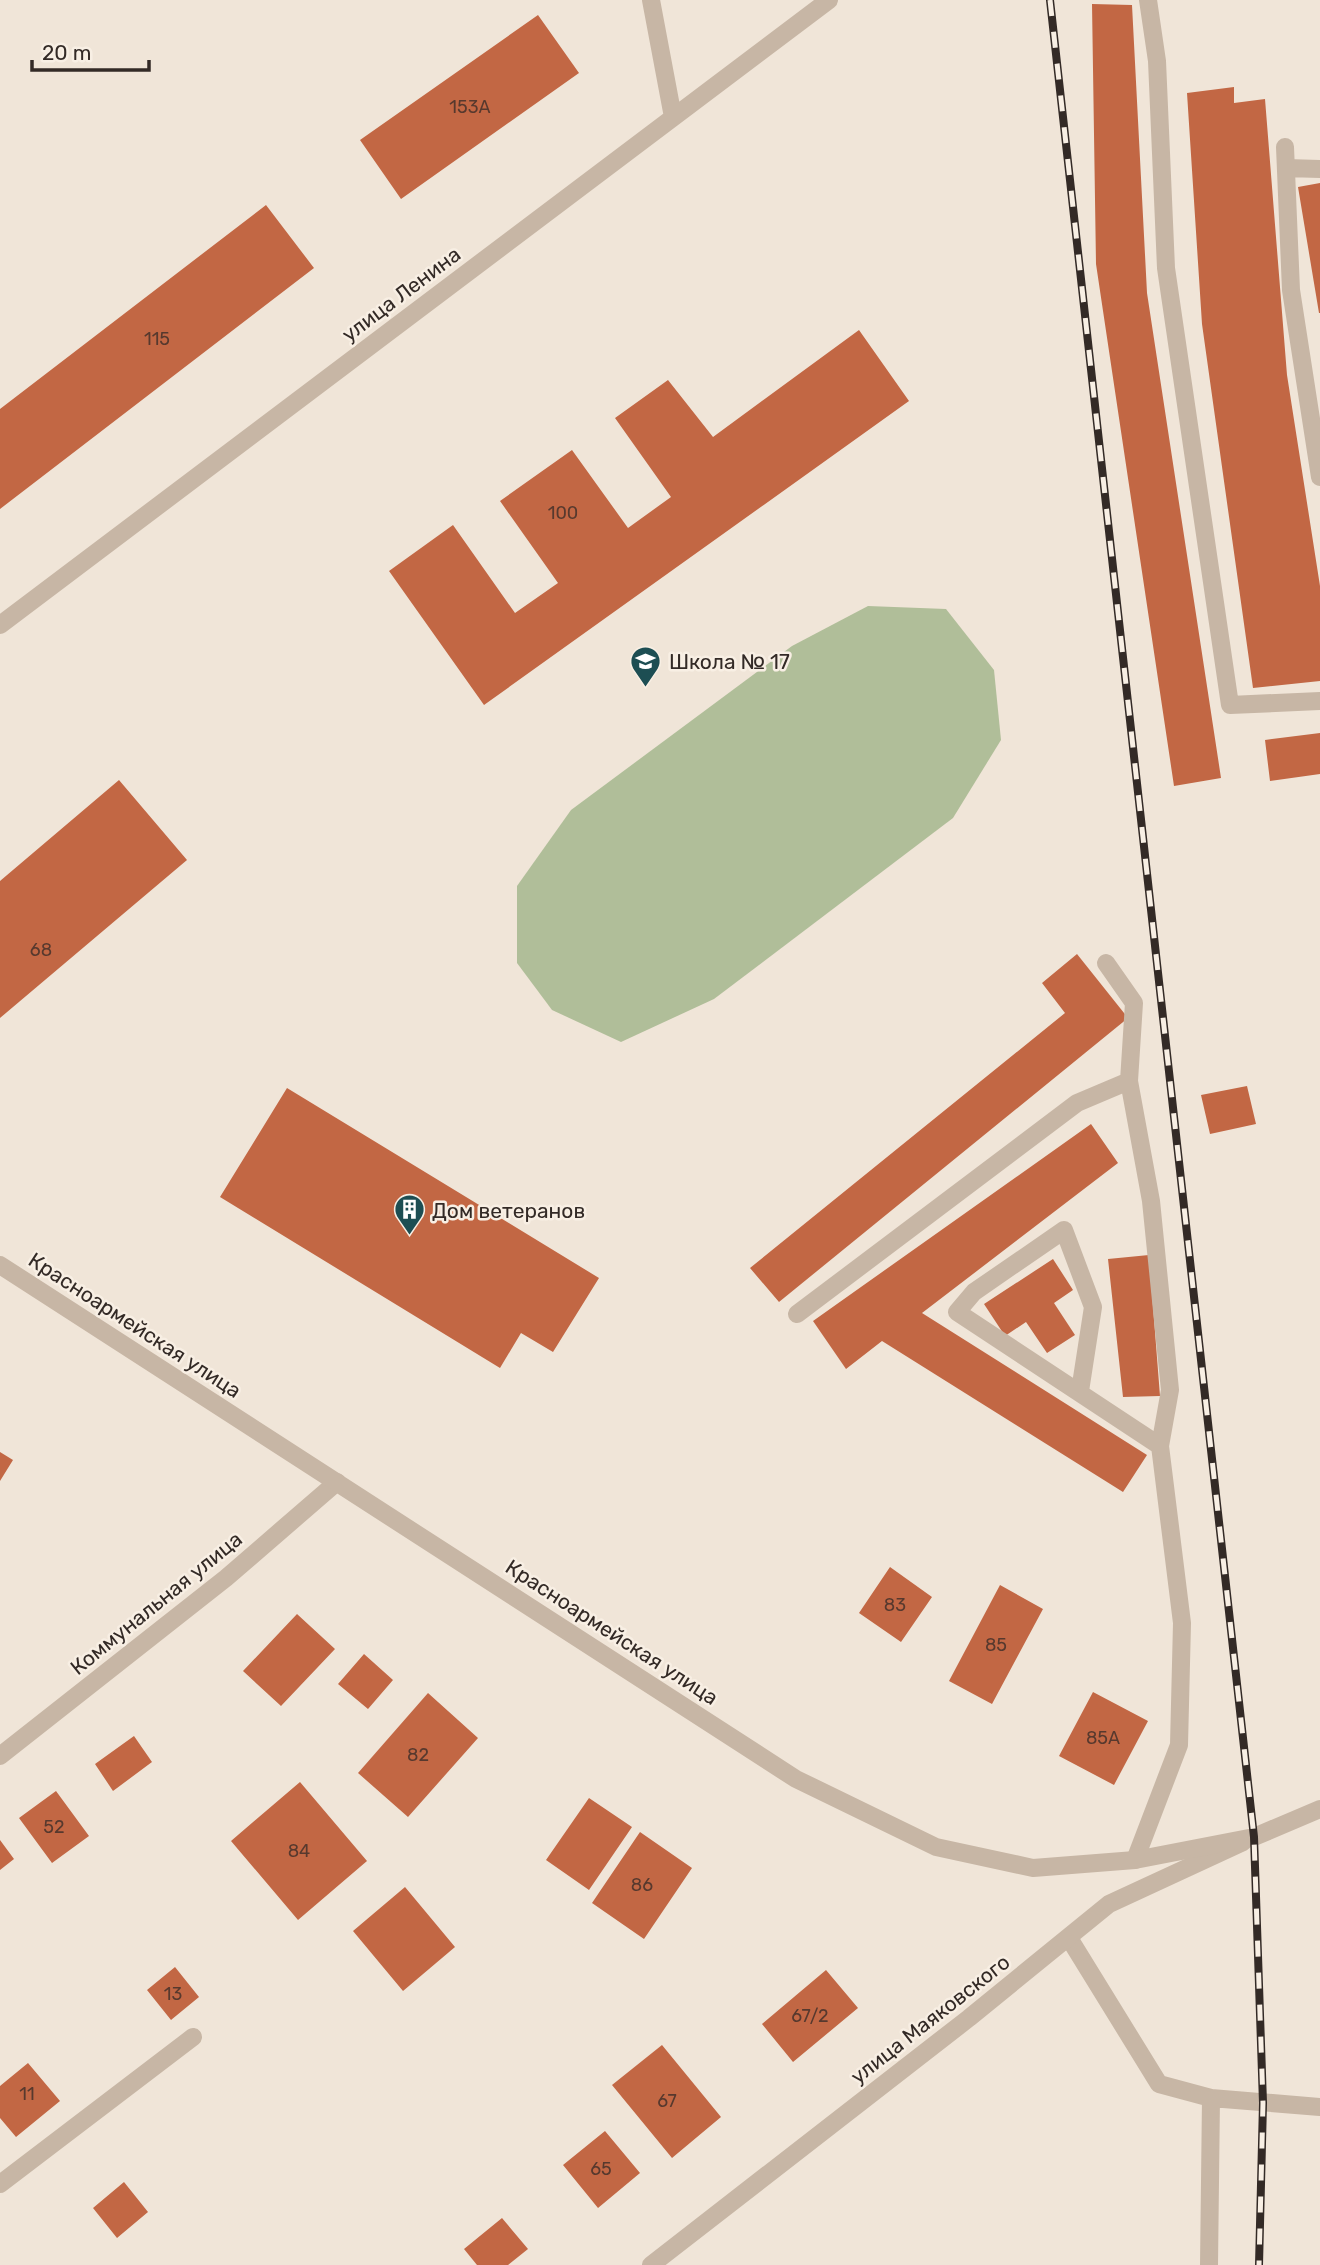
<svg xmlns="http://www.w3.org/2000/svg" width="1320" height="2265" font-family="Rubik,sans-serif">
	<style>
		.green { fill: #b0be99 }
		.building { fill: #c26744 }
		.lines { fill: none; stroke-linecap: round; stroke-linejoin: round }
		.service { stroke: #c7b6a5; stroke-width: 18 }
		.minor { stroke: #c7b6a5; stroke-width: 18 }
		.tertiary { stroke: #c7b6a5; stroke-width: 18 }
		.rail-casing { stroke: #332a26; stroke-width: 8 }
		.rail { stroke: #f8efe4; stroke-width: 5; stroke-dasharray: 16; stroke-linecap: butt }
		.labels { text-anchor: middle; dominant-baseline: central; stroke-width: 5; stroke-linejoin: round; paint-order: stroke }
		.number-label { font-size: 18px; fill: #57392e }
		.street-label { font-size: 21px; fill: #332a26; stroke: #f8efe4 }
		.poi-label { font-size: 21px; fill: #332a26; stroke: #f8efe4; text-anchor: start }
	</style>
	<rect width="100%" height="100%" fill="#f0e5d8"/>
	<!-- green -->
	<path class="green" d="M 868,606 L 946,609 L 994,670 L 1001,740 L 953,818 L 714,999 L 621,1042 L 552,1010 L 517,963 L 517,886 L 571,810 L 792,646 Z"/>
	<!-- building -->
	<path class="building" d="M 1092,4 L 1132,5 L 1147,293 L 1221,778 L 1174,786 L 1096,264 Z
		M 538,15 L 579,73 L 401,199 L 360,140 Z
		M 1234,87 L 1234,103 L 1265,99 L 1287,375 L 1320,586 L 1320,681 L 1253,688 L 1202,324 L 1187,93 Z
		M 1320,183 L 1320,313 L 1319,313 L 1298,187 Z
		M 266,205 L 314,268 L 0,509 L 0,409 Z
		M 859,330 L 909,401 L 484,705 L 389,571 L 453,525 L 515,613 L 558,583 L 500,501 L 572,450 L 628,528 L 671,497 L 615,418 L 668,380 L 713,437 Z
		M 1320,733 L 1320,774 L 1270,781 L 1265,740 Z
		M 119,780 L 187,860 L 0,1018 L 0,881 Z
		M 1077,954 L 1128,1018 L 779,1302 L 750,1268 L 1065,1013 L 1042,983 Z
		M 1247,1086 L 1256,1124 L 1210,1134 L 1201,1095 Z
		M 287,1088 L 599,1278 L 553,1352 L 521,1333 L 500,1368 L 220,1197 Z
		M 1091,1124 L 1118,1163 L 922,1313 L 1147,1455 L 1123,1492 L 882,1341 L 846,1369 L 813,1321 Z
		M 1149,1255 L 1160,1396 L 1123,1397 L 1108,1259 Z
		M 1053,1259 L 1073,1290 L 1054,1303 L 1075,1335 L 1047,1353 L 1026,1322 L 1005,1336 L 984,1304 Z
		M 0,1452 L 13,1460 L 0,1481 Z
		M 890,1567 L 932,1597 L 901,1642 L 859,1613 Z
		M 1000,1585 L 1043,1609 L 992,1704 L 949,1681 Z
		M 297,1614 L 335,1649 L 281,1706 L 243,1671 Z
		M 364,1654 L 393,1680 L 368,1709 L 338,1684 Z
		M 1093,1692 L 1148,1721 L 1114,1785 L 1059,1756 Z
		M 428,1693 L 478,1738 L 408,1817 L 358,1773 Z
		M 134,1736 L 152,1762 L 113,1791 L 95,1764 Z
		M 300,1782 L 367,1861 L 298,1920 L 231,1841 Z
		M 56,1791 L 89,1836 L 52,1863 L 19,1818 Z
		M 589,1798 L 632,1827 L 589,1890 L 546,1860 Z
		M 640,1832 L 692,1868 L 644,1939 L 592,1903 Z
		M 0,1840 L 14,1859 L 0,1870 Z
		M 405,1887 L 455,1947 L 403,1991 L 353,1931 Z
		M 175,1967 L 199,1997 L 171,2020 L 147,1990 Z
		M 826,1970 L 858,2008 L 793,2062 L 762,2024 Z
		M 662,2045 L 721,2117 L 672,2158 L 612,2085 Z
		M 28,2063 L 60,2101 L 16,2137 L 0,2118 L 0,2086 Z
		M 605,2131 L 640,2173 L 598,2208 L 563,2165 Z
		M 124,2182 L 148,2212 L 117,2238 L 93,2208 Z
		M 502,2218 L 528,2249 L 508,2265 L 477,2265 L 464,2249 Z"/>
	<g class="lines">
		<!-- service -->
		<path class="service" d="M 1148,0 L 1157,61 L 1166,268 L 1230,705 L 1320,701
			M 1285,147 L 1291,290 L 1320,477
			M 1286,168 L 1320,169
			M 1106,963 L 1134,1003 L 1129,1081 L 1151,1201 L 1170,1390 L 1160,1446
			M 797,1314 L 1077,1103 L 1129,1081
			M 1080,1391 L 1093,1307 L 1064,1230 L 974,1292 L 957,1312 L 1160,1446 L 1182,1623 L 1179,1745 L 1135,1860
			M 1069,1938 L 1159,2084 L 1211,2098 L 1209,2265
			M 1211,2098 L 1320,2107"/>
		<!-- minor -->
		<path class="minor" d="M 651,0 L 673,117
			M 0,625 L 829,0
			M 0,1756 L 226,1578 L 337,1482
			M 0,2184 L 193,2037
			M 651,2265 L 969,2018 L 1109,1904 L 1243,1842"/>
		<!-- tertiary -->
		<path class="tertiary" d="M 0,1265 L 796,1779 L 936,1847 L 1033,1868 L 1135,1860 L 1254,1837 L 1320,1809"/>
		<defs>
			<path id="rail" d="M 1050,0 L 1254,1837 L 1263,2103 L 1259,2265"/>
		</defs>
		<!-- rail casing -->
		<use href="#rail" class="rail-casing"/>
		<!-- rail -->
		<use href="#rail" class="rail"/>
	</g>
	<!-- icons -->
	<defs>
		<symbol id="school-pin" viewBox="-11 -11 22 30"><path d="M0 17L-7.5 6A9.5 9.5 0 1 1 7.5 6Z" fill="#1d4e53" stroke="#f8efe4"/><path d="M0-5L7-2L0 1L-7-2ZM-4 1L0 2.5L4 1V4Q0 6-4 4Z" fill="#fff"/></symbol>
		<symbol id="building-pin" viewBox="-11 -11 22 30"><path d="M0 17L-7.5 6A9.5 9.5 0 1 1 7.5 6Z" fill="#1d4e53" stroke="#f8efe4"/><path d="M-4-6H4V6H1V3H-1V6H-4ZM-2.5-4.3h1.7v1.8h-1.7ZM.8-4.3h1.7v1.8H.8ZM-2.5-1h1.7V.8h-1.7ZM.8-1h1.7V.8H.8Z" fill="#fff"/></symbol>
	</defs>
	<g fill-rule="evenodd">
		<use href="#school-pin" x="628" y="644" width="35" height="47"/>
		<use href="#building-pin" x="392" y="1192" width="35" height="47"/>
	</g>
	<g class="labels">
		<!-- number labels -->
		<g class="number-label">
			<text x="470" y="107">153А</text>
			<text x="157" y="339">115</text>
			<text x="563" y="513">100</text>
			<text x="41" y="950">68</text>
			<text x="895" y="1605">83</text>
			<text x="996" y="1645">85</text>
			<text x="1103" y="1738">85А</text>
			<text x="418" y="1755">82</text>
			<text x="54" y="1827">52</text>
			<text x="299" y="1851">84</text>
			<text x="642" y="1885">86</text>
			<text x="173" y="1994">13</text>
			<text x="810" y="2016">67/2</text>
			<text x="27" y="2094">11</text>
			<text x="667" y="2101">67</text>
			<text x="601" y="2169">65</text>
		</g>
		<!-- street labels -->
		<g class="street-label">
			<text transform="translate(401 294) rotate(-37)">улица Ленина</text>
			<text transform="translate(135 1325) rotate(33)">Красноармейская улица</text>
			<text transform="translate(156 1603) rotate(-39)">Коммунальная улица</text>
			<text transform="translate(612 1632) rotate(33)">Красноармейская улица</text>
			<text transform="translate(930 2019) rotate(-38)">улица Маяковского</text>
		</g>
		<!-- poi labels -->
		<g class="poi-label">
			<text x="669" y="661">Школа № 17</text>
			<text x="432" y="1210">Дом ветеранов</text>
		</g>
	</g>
	<!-- scale -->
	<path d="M32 60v10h117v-10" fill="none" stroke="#332a26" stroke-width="3.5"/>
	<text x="42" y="60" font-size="21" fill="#332a26" stroke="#f8efe4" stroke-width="5" paint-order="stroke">20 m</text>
</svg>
